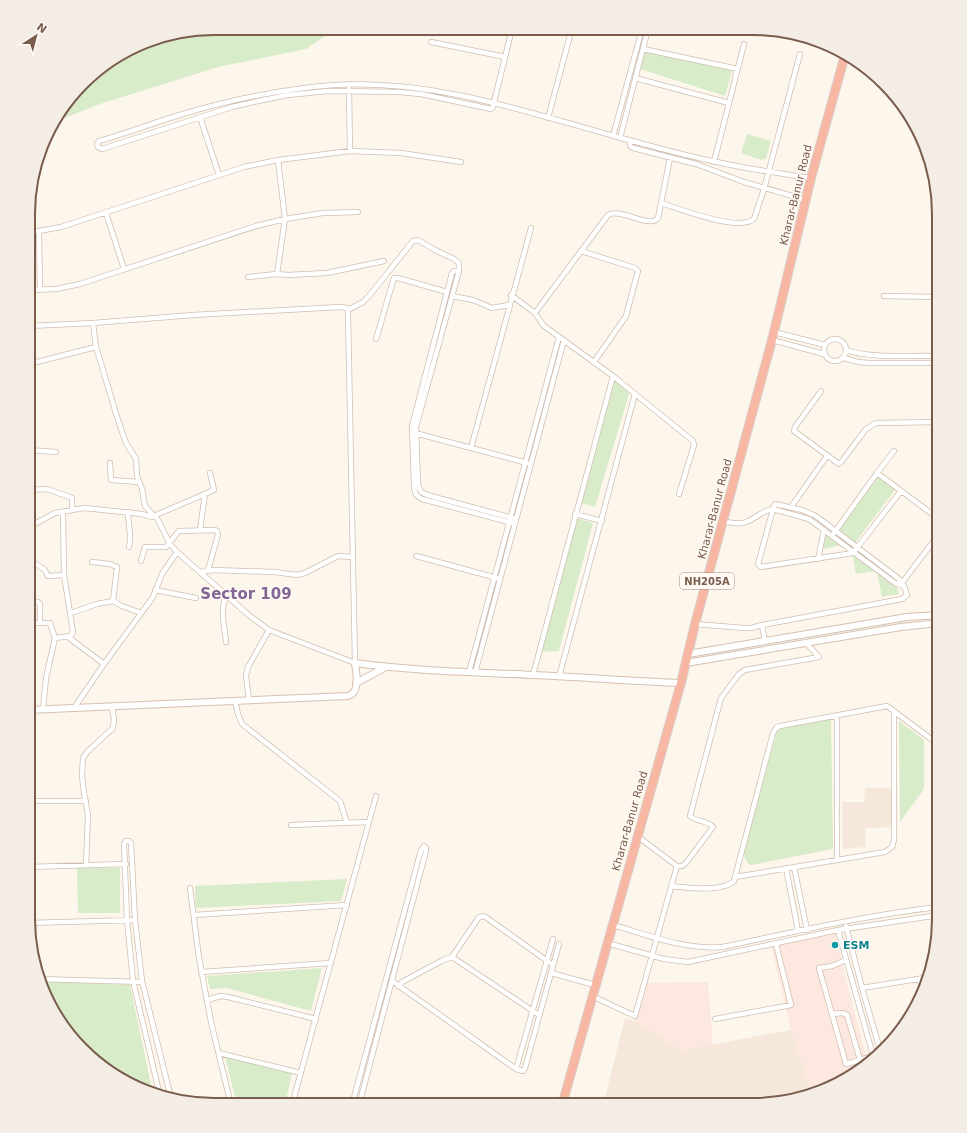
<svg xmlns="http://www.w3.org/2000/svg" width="967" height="1133" font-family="'DejaVu Sans',sans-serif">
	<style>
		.residential { fill: #f5e8da }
		.commercial { fill: #fde8e0 }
		.green { fill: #d8ecc9 }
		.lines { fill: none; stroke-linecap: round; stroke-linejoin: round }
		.street-casing { stroke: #d1beb0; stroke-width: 6 }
		.secondary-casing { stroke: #d6c0b0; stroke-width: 8 }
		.highway-casing { stroke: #dad1cd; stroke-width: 10 }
		.street { stroke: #fff; stroke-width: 4.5 }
		.secondary { stroke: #fff; stroke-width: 6 }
		.highway { stroke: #f7b7a3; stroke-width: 8 }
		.culture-dot { fill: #0f9aa8; stroke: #fffaf3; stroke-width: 1.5 }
		.labels { text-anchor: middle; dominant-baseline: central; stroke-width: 3; stroke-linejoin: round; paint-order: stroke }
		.shield { fill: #fffaf3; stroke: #a28b7f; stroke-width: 1 }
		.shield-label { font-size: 10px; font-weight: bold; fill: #7a5c4d }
		.street-label { font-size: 11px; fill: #7a5c4d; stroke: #fffaf3 }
		.culture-label { font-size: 11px; font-weight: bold; fill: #0d838f; stroke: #fffaf3; text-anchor: start }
		.district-label { font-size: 15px; font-weight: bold; fill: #846695; stroke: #fffaf3 }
		.rim { fill: none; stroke: #7a5c4d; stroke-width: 2 }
	</style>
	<rect width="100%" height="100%" fill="#fdf6ec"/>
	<!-- residential -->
	<path class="residential" d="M 865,788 L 892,788 L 892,827 L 865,828 L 866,847 L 843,849 L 842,802 L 864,802 Z
		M 625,1018 L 637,1022 L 682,1050 L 791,1030 L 811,1090 L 765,1105 L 603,1105 Z"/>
	<!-- commercial -->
	<path class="commercial" d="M 835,933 L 847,983 L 868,1063 L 846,1080 L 811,1090 L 791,1030 L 771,946 L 777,940 Z
		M 708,982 L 713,1045 L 682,1050 L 634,1021 L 644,983 Z"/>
	<!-- green -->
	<path class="green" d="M 214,28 L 443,29 L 418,33 L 372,36 L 355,36 L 338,34 L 325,36 L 306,49 L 218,67 L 100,104 L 52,123 L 92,74 L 154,38 Z
		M 645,51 L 733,68 L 725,96 L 640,69 Z
		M 747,134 L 771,141 L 766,159 L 761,160 L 741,153 Z
		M 615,379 L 630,391 L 595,507 L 578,502 Z
		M 878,477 L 895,490 L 855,543 L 838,530 Z
		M 576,518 L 593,523 L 559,651 L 540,652 Z
		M 826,533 L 841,545 L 824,549 L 822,547 Z
		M 852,553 L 892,581 L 896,586 L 899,594 L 882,597 L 877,571 L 856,574 Z
		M 831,718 L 833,849 L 751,865 C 744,862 744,856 744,849 L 779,725 Z
		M 899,721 L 924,740 L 924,789 L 900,822 Z
		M 77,868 L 120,868 L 120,913 L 78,913 Z
		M 347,879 L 341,901 L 196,908 L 195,886 Z
		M 322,968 L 311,1011 L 227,988 L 210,989 L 207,976 Z
		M 40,981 L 130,985 L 153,1094 L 111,1074 L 53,1012 Z
		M 225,1056 L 292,1073 L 285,1105 L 237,1105 Z"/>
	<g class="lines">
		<defs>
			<path id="street" d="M 512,29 L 494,102 L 493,107 L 491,109 L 421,94 L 399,92 L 328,91 L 288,95 L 258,101 L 232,107 L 102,149 L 98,147 L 97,144 L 99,141 C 128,133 155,122 183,114 C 233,99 283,89 334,85 C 433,79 527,112 621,138 C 652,146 682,155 713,161 C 745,169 778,173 811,178
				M 431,42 L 505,57
				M 643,49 L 738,69
				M 635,78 L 729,103
				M 349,89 L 350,151
				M 200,117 L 219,175
				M 548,118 L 571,32
				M 613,136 L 642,29
				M 620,138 L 648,29
				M 630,140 L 630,146 L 633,148 L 696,164 L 744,182 L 806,200
				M 714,162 L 744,44
				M 661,203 C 680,209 738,232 754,219 L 764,189 L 800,54
				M 106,213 L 124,269
				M 30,231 L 39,231 L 61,227 L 244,167 L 278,160 L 350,151 L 401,153 L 461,162
				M 39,231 L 40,290
				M 581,251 L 635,268 L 638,271 L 626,316 L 594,362
				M 459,271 L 454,271 L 452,273 L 412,426 L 414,487 L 416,495 L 422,499 L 512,523
				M 277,274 L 285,219 L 278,160
				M 248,277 L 277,274 L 288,275 L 327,273 L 384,261
				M 29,290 L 56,289 L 80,284 L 256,226 L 285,219 L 323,213 L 358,212
				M 511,295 L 535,313 L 544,326 L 613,376 L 693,441 L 694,445 L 679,494
				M 452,296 L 473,300 L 492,308 L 509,305
				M 884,296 L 939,297
				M 348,310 L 363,302 L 369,296 L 413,241 L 418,240 L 435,250 L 454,259 L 459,263 L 459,271 L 416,427 L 418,485 L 421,492 L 427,495 L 516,519
				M 535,313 L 608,215 C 622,208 643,226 656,220 L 658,218 L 670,158
				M 29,326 L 93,323 L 193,315 L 340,307 L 347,308 L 348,313 L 355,663 L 269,630 L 250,616 L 177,552 L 170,544 L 158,520 L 145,506 L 142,489 L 137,476 L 136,459 L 126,443 L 118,420 L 96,347 L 93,323
				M 774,332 L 825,345
				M824 350a11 11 0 1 1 22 0a11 11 0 1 1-22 0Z
				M 376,339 L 394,278 L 398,278 L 447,292
				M 772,340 L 824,354
				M 846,350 C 873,359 911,355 939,356
				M 844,358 L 858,362 L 868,363 L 939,363
				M 29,364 L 96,347
				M 821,391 L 795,427 L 794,431 L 839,464 L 842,461 L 866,429 L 876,423 L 939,422
				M 415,433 L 527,463
				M 471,448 L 531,228
				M 29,450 L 56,452
				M 110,463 L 111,480 L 139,482
				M 877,473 L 939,519
				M 29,490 L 47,489 L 70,497 L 72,498 L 72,510
				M 791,507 L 827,456
				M 128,512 C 128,524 132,536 129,547
				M 575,514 L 602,521
				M 154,516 L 214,490 L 210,473
				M 723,521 C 730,523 738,525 746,522 C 755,519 763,510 773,509 L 758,564 L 761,567 L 853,553 L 901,491
				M 29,527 L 55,513 L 84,508 L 142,514 L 152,517
				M 200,530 L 205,494
				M 834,533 L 877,473 L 894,451
				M 416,556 L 497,578
				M 818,559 L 824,530
				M 29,560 L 44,569 L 48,576 L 64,575
				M 141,561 L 145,547 L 166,547 L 179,531 L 215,530 L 217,531 L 218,535 L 208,570
				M 92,562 L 110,564 L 117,567 L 113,601
				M 200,572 L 214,570 L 275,572 L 297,575 L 305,573 L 338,556 L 353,557
				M 901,584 L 939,534
				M 155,590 L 196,598
				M 29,601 L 38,602 L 40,604 L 40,623
				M 70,612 L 74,612 L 97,604 L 113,601 L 122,606 L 141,613
				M 29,623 L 50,623 L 55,638 L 46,678 L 43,709
				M 695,624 L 744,628 L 751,628 L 762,625 L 765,642
				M 762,625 L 902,599 L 907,595 L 904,586 L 899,579 L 816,516 L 802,510 L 775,504 L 773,509 L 809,519 L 895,583 L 904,586
				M 68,637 L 104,664
				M 55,638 L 71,636 L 73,632 L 64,575 L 63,512
				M 226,642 C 225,627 219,609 227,595
				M 469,672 L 559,337
				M 475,673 L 564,340
				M 533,675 L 613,376
				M 559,677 L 635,394
				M 249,700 L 246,676 L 248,667 L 269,630
				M 235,701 L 238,714 L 242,724 L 340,801 L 347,823
				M 74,708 L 104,664 L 153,597 L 162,574 L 177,552
				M 837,716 L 837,859
				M 28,801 L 86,801
				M 291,825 L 368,822
				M 637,836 L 677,866
				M 86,865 L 88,815 L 84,793 L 82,776 L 83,758 L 87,752 L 113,728 L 114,719 L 112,707
				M 28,867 L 126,864
				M 794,867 L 807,930
				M 786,868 L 798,931
				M 735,877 L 885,852 L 892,847 L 894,840 L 894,712
				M 671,886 C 686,888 722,892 734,881 L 773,733 L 777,727 L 780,726 L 887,706 L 939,745
				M 190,888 L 199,958 L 211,1022 L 231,1105
				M 194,915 L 347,905
				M 28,923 L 135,920
				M 613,925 C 648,935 685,950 722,947 C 794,932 866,915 939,907
				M 846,926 L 862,988 L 881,1053
				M 838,930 L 874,1059
				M 607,943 L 664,959 L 688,962 L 838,930 L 939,915
				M 452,957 L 479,917 L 484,916 L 553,965
				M 846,960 L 832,966 L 819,968 L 846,1064 L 873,1056
				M 201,972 L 331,963
				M 551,973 L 595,985
				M 39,979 L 142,982
				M 919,979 L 922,987
				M 392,981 L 516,1069 L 523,1071 L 525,1068 L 559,944
				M 398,986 L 402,982 L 443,960 L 452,957 L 539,1015
				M 862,988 L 924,978
				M 592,996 L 635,1016 L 677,866 L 682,866 L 686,863 L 713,827 C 708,820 696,822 690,816 L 721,698 L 739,674 L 745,670 L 819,657 L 807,644
				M 207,1000 L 221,996 L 228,997 L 316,1019
				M 832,1014 L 843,1013 L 847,1015 L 860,1060
				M 715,1019 L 791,1005 L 776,944
				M 219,1053 L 301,1073
				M 516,1069 L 553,939
				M 160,1096 L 133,981 L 127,920 L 124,844 L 126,841 L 129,841 L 131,843 L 135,920 L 142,981 L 171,1098
				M 292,1105 L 376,796
				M 352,1105 L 421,850 L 424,846 L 426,848 L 426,851 L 359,1105"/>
			<path id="secondary" d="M 688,654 L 907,617 L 939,615
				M 686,663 L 901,627 L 939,623
				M 356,683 L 386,667
				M 28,710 L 348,696 C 361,692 356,673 355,663 C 414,671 473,672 532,675 C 581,677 631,681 681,683"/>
			<path id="highway" d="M 562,1105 L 681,683 L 695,624 L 772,340 L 811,178 L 845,55"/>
		</defs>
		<!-- street casing -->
		<use href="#street" class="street-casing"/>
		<!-- secondary casing -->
		<use href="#secondary" class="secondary-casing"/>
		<!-- highway casing -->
		<use href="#highway" class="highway-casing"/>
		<!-- street -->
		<use href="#street" class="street"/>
		<!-- secondary -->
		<use href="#secondary" class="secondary"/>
		<!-- highway -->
		<use href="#highway" class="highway"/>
	</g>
	<!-- markers -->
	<circle class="culture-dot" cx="835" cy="945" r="4"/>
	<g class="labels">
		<!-- shield labels -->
		<rect class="shield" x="680" y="573" width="54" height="16" rx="3"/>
		<g class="shield-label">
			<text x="707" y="581">NH205A</text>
		</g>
		<!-- street labels -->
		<g class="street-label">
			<text transform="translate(796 195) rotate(-76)">Kharar-Banur Road</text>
			<text transform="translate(715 509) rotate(-75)">Kharar-Banur Road</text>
			<text transform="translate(630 821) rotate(-74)">Kharar-Banur Road</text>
		</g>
		<!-- culture labels -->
		<g class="culture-label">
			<text x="843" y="945">ESM</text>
		</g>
		<!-- district labels -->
		<g class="district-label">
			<text x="246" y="594">Sector 109</text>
		</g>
	</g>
	<!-- crop -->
	<path d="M0 0H967V1133H0ZM214 35H753A179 179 0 0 1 932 214V919A179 179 0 0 1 753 1098H214A179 179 0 0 1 35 919V214A179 179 0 0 1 214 35Z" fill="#f4ede6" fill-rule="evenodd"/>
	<path class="rim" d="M214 35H753A179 179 0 0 1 932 214V919A179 179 0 0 1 753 1098H214A179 179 0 0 1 35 919V214A179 179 0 0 1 214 35Z"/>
	<!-- north arrow -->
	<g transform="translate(36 36) rotate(36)" stroke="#fffaf3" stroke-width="3" paint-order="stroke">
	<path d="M0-3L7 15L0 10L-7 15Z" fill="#7a5c4d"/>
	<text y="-6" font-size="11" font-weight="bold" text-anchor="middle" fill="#7a5c4d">N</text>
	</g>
</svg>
